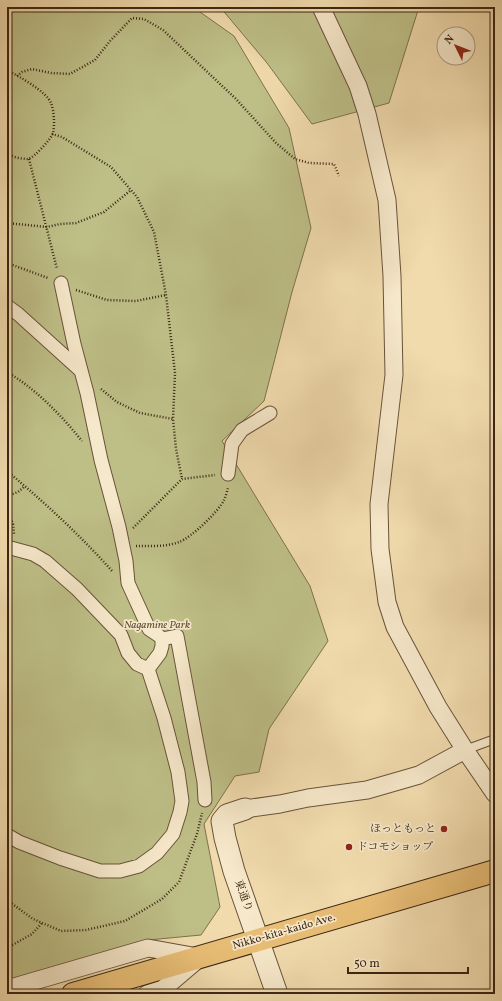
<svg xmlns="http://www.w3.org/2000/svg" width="502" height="1001" font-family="Vollkorn,'Noto Serif JP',serif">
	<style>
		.green { fill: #bebf87; stroke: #7d724e }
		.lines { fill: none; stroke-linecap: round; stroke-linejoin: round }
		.service-casing { stroke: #69533b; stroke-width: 10 }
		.pedestrian-casing { stroke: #69533b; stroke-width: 15 }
		.minor-casing { stroke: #69533b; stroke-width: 19 }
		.tertiary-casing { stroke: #69533b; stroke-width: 23 }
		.trunk-casing { stroke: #3c2615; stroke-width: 24 }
		.path { stroke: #3c2615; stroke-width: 2.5; stroke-dasharray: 1 2; stroke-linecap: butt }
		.service { stroke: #f6e8ca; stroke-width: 8 }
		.pedestrian { stroke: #f6e8ca; stroke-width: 13 }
		.minor { stroke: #f6e8ca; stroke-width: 17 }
		.tertiary { stroke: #f6e8ca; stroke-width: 21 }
		.trunk { stroke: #e8be76; stroke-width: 22 }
		.poi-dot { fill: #8f2418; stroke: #f6e8ca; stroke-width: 1.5 }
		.labels { text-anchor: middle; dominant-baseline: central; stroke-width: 3.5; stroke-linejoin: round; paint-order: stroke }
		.park-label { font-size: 11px; font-style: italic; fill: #5c4c32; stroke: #f6e8ca }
		.poi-label { font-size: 11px; fill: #3c2615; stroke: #f6e8ca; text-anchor: end }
		.street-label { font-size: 11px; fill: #3c2615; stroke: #f6e8ca }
	</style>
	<rect width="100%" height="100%" fill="#f1dbad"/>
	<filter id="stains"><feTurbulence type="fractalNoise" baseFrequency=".005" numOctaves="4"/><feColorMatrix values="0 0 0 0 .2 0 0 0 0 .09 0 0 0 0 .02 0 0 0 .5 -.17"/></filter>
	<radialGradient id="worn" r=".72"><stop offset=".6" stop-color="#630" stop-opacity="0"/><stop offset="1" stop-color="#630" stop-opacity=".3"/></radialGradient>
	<!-- green -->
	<path class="green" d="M 7,7 L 193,7 L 234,36 L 289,128 L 311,228 L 292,292 L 264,401 L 222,441 L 310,586 L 328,641 L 269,729 L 259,772 L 235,776 L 204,824 L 220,907 L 201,935 L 148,940 L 7,982 Z
		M 220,7 L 419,7 L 389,103 L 312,124 L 267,63 Z"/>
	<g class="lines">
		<defs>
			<path id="service" d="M 465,750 L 495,739"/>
			<path id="pedestrian" d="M 61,283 L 74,344 L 87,393 L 101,460 L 119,527 L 126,561 L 128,583 L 149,629 L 158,635 L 162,639 L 162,646 L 160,653 L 148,669
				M 7,306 L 18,314 L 80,370
				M 228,474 L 232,444 L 242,430 L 270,413
				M 7,547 L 33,554 L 45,561 L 77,589 L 121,635 L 128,653 L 137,664 L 148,669 L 164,718 L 178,772 L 182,801 L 180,812 L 173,834 L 157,853 L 139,866 L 120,871 L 100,871 L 60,858 L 19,842 L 7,835
				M 162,639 L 177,636 L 204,782 L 205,800"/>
			<path id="minor" d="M 321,7 L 358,86 L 367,114 L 387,200 L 392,276 L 394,375 L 379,504 L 380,549 L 387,602 L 395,627 L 438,707 L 465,750 L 495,794
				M 245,809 L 280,804 L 308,798 L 367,790 L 419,775 L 465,750
				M 7,989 L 148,948 L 198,957
				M 147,994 L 163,989 L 197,960"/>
			<path id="tertiary" d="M 245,809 L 227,815 L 222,821 L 225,838 L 234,871 L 277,994"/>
			<path id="trunk" d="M 73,994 L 495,871"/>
		</defs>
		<!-- service casing -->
		<use href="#service" class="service-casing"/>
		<!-- pedestrian casing -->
		<use href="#pedestrian" class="pedestrian-casing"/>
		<!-- minor casing -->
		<use href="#minor" class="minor-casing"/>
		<!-- tertiary casing -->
		<use href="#tertiary" class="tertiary-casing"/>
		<!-- trunk casing -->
		<use href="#trunk" class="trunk-casing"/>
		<!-- path -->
		<path class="path" d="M 7,70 C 18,76 46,91 51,103 C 54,111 55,124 53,133 C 51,139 34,158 28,159 C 21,159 13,157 7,154
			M 17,76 L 22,72 L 32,69 L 51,73 L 70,74 L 95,60 L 110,41 L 132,18 L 144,19 L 163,30 L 236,99 L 276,143 L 295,159 L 309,163 L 334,164 L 339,176
			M 52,134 L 62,137 L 111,167 L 137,197 L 154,232 L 166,295 L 175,373 L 173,419 L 176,449 L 182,479
			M 29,159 L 57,269
			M 7,223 L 47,227 L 60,224 L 76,223 L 104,212 L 131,190
			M 7,263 L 48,278
			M 76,290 L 107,300 L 136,301 L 166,295
			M 7,372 C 36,389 61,415 82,441
			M 101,389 L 117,402 L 140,413 L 173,419
			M 7,471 C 44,502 80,535 112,571
			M 7,496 L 18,492 L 25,486
			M 7,510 L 13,524 L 14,534
			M 133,528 L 182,479 L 215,475
			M 136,546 C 150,546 166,547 179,542 C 191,538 219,511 224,500 C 226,496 227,491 228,488
			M 7,859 L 11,853
			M 7,900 L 33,919 L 61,931 L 86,930 L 125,921 L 162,899 L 179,882 L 197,834 L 202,813
			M 7,948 L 32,934 L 42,923"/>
		<!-- service -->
		<use href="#service" class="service"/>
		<!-- pedestrian -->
		<use href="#pedestrian" class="pedestrian"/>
		<!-- minor -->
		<use href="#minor" class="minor"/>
		<!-- tertiary -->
		<use href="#tertiary" class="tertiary"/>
		<!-- trunk -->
		<use href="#trunk" class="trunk"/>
	</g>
	<!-- markers -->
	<g class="poi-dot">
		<circle cx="444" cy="829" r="4"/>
		<circle cx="349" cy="847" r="4"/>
	</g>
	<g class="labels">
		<!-- park labels -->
		<g class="park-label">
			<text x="157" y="625">Nagamine Park</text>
		</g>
		<!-- poi labels -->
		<g class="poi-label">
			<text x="436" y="829">ほっともっと</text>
			<text x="357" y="847" text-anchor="start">ドコモショップ</text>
		</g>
		<!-- street labels -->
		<g class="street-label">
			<text transform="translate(243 896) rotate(70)">東通り</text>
			<text transform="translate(284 932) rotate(-16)">Nikko-kita-kaido Ave.</text>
		</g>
	</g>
	<!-- margin -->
	<rect width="502" height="1001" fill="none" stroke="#f1dbad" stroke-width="24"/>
	<rect x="8" y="8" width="486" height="985" fill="none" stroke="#3c2615" stroke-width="2"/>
	<rect x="12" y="12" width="478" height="977" fill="none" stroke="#3c2615"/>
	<!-- north arrow -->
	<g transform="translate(456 46) rotate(313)"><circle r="19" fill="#f6e8ca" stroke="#ac9a82"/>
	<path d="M0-3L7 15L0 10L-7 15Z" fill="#8f2418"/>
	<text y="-6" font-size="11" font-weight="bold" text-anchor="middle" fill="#3c2615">N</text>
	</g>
	<!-- scale -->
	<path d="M348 967v6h120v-6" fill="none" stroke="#3c2615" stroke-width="2"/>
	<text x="354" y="967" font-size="12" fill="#3c2615" stroke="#f6e8ca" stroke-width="3" paint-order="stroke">50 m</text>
	<rect width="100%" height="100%" filter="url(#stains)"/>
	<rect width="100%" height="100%" fill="url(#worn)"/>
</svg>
